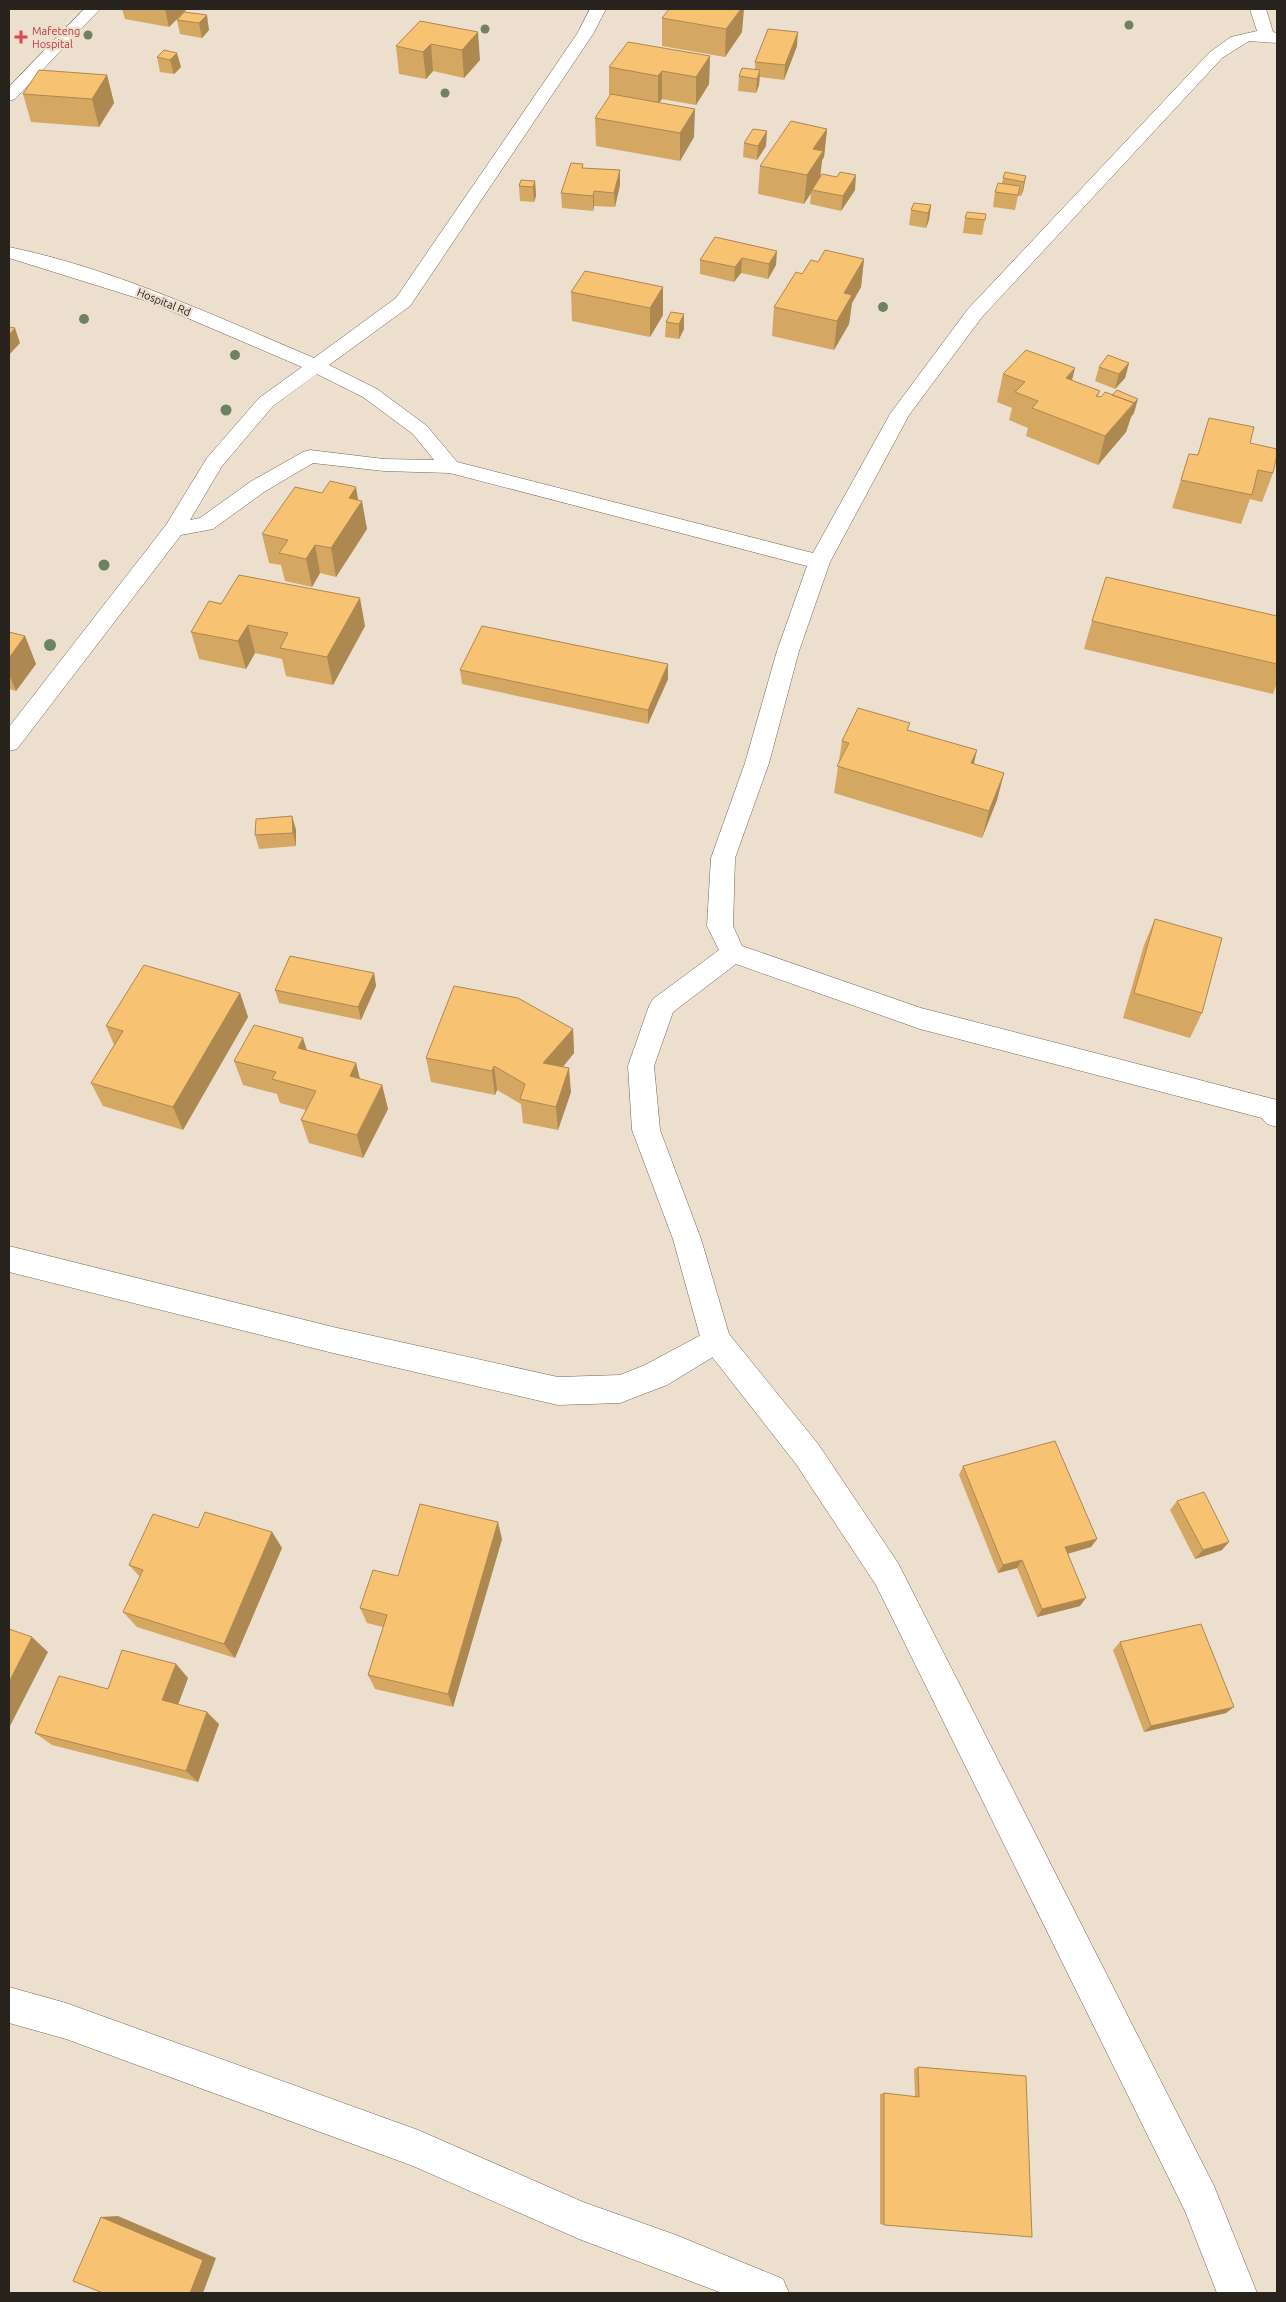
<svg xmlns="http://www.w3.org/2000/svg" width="1286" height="2302" font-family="Ubuntu,sans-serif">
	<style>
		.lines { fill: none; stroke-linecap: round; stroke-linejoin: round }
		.service-casing { stroke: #716656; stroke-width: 1 }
		.minor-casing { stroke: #716656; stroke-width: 1 }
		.service { fill: #fff; fill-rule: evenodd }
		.minor { fill: #fff; fill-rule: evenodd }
		.tree { fill: #6c8261 }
		.wall { fill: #d4a762 }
		.shaded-wall { fill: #ad8850 }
		.building { fill: #f7c272; stroke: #ad8850 }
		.health-dot { fill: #e0444e; stroke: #ecdfcd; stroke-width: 2 }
		.labels { text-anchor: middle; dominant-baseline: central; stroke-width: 4.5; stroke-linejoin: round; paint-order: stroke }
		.far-health-label { font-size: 11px; fill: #be3a42; stroke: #ecdfcd; text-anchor: start }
		.far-street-label { font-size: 11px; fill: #28231c; stroke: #ecdfcd }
	</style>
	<rect width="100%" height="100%" fill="#ecdfcd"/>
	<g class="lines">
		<defs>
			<path id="service" d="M 9,1246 L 333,1327 L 558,1377 L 620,1375 L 645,1365 L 716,1327 L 726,1331 L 731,1340 L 726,1349 L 667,1385 L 620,1403 L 558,1405 L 333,1353 L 9,1272 Z
				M 9,1987 L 66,2003 L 418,2130 L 583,2202 L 676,2235 L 783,2279 L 789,2293 L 722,2293 L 579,2239 L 413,2166 L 66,2039 L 9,2023 Z"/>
			<path id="minor" d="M 84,9 L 100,9 L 15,99 L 9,101 L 9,87 Z
				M 590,9 L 606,9 L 593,34 L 410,306 L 329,365 L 377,389 L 427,426 L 457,462 L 813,553 L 890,414 L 968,309 L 1210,52 L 1231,37 L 1257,31 L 1250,9 L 1266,9 L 1273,32 L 1277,33 L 1277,43 L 1249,41 L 1222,58 L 982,317 L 909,415 L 830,562 L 799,651 L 769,763 L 735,858 L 733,926 L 742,946 L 921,1008 L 1277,1100 L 1277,1127 L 1267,1124 L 1262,1118 L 920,1029 L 736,964 L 673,1012 L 654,1066 L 660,1130 L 701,1239 L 729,1334 L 818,1444 L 898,1563 L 1214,2186 L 1257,2293 L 1217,2293 L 1185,2211 L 876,1585 L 796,1464 L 706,1349 L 701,1340 L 673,1239 L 632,1130 L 628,1066 L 649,1006 L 653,999 L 719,950 L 707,926 L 711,858 L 745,763 L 777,651 L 807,566 L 450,473 L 384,471 L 313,463 L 264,492 L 213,529 L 181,535 L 17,749 L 9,751 L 9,727 L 166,525 L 207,458 L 259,398 L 302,367 L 150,302 L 9,258 L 9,247 C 115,269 215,316 314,358 L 396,298 L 577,34 ZM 317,374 L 363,397 L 413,434 L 434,460 L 384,459 L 310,450 L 303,452 L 250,482 L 200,518 L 190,520 L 222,466 L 273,406 Z"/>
		</defs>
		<!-- service casing -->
		<use href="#service" class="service-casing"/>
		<!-- minor casing -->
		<use href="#minor" class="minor-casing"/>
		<!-- service -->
		<use href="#service" class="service"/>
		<!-- minor -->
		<use href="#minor" class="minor"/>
	</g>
	<!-- trees -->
	<g class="tree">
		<circle cx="1129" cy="25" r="4.5"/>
		<circle cx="485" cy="29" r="4.5"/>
		<circle cx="88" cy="35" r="4.5"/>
		<circle cx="445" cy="93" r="4.5"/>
		<circle cx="883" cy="307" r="5"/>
		<circle cx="84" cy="319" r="5"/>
		<circle cx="235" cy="355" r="5"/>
		<circle cx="226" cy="410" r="5.5"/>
		<circle cx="104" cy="565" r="5.5"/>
		<circle cx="50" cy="645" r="6"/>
	</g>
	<!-- wall -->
	<path class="wall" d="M 122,9 L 187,9 L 169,27 L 125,19 Z
		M 184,12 L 209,30 L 202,38 L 180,34 L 177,20 Z
		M 662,18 L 742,32 L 725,57 L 662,46 Z
		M 420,21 L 480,60 L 464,78 L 433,71 L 426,79 L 399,74 L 396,46 Z
		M 797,46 L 784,80 L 760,77 L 759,85 L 756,93 L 738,91 L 739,76 L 755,70 L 755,62 Z
		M 164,50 L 181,67 L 174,74 L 160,72 L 157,57 Z
		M 710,56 L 709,84 L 696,105 L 662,99 L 659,102 L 694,137 L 680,161 L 596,146 L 595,118 L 611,95 L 609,95 L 609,67 Z
		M 107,75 L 114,103 L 99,127 L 31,122 L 23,94 Z
		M 827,129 L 824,157 L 822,160 L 820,175 L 855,190 L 841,211 L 810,204 L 811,193 L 804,204 L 758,194 L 760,166 Z
		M 744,143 L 766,146 L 757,160 L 743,157 Z
		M 583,164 L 583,168 L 620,170 L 620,185 L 615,207 L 594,206 L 593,211 L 562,208 L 561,193 Z
		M 1026,176 L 1023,191 L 1021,196 L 1018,196 L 1015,210 L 993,207 L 995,192 L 1002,183 L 1003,178 Z
		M 535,181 L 536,196 L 534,202 L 520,201 L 519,186 Z
		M 931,205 L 929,220 L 926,228 L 909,225 L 911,210 Z
		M 986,214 L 982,235 L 963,233 L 965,218 Z
		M 715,237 L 776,265 L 768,279 L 741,273 L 734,282 L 700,274 L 700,260 Z
		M 864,259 L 861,287 L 852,303 L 849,324 L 834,350 L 772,336 L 774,307 L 802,274 L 818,262 Z
		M 663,287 L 663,315 L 650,337 L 572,321 L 571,292 Z
		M 671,312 L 684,329 L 679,339 L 665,337 L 666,322 Z
		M 1129,363 L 1125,378 L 1115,389 L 1095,381 L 1099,367 Z
		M 1003,374 L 1072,381 L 1100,391 L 1098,396 L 1134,413 L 1131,417 L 1126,432 L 1098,465 L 1026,436 L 1028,428 L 1009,420 L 1012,408 L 997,402 Z
		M 1209,418 L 1250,443 L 1273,473 L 1262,502 L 1250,499 L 1241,524 L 1172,508 L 1189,454 L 1198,455 Z
		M 359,500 L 367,529 L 336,577 L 320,573 L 312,587 L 285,581 L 281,565 L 269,563 L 262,534 Z
		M 209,601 L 365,626 L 333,685 L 286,676 L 282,659 L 255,653 L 246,669 L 199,659 L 191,632 Z
		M 1277,616 L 1277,683 L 1273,694 L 1084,649 L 1092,621 Z
		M 9,632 L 25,636 L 36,664 L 16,691 L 9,689 Z
		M 668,664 L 668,679 L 648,724 L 462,684 L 460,670 Z
		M 909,730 L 974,764 L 1004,773 L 997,800 L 982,838 L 834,793 L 842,741 Z
		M 292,816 L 296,830 L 296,846 L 259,849 L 255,835 Z
		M 1155,919 L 1202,1013 L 1190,1038 L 1123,1018 L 1144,945 Z
		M 374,973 L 376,986 L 361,1020 L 279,1003 L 275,990 Z
		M 240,993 L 248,1017 L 183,1130 L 103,1106 L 91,1083 L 114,1045 L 106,1026 Z
		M 573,1029 L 574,1053 L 563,1067 L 571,1092 L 558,1130 L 523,1123 L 521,1104 L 497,1090 L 495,1095 L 431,1082 L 426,1058 Z
		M 307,1050 L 356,1063 L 360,1079 L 382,1085 L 388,1109 L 363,1158 L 309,1143 L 301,1120 L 306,1110 L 280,1103 L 277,1094 L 243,1085 L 234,1061 Z
		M 963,1466 L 1097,1539 L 1091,1547 L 1068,1553 L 1080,1606 L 1037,1617 L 1017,1568 L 998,1573 L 959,1475 Z
		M 1177,1501 L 1222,1550 L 1195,1559 L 1170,1510 Z
		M 272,1532 L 282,1548 L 235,1658 L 137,1627 L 123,1612 L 140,1577 L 129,1565 Z
		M 502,1539 L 453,1707 L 375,1689 L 368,1675 L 383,1627 L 367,1623 L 360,1608 L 398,1576 Z
		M 1120,1642 L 1226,1713 L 1144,1732 L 1113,1650 Z
		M 176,1664 L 188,1678 L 178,1704 L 219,1724 L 198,1782 L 52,1745 L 35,1733 L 108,1689 Z
		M 918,2067 L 1026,2076 L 884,2225 L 880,2224 L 880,2094 L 884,2093 L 915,2097 L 914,2069 Z"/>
	<!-- shaded-wall -->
	<path class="shaded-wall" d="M 165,9 L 187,9 L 169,27 Z
		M 741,9 L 744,9 L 742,32 L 725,57 L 726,29 Z
		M 207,15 L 209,30 L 202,38 L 199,23 Z
		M 478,32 L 480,60 L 464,78 L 462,50 Z
		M 798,32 L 797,46 L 784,80 L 785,65 Z
		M 431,44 L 433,71 L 426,79 L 423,52 Z
		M 177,53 L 181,67 L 174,74 L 170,60 Z
		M 710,56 L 709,84 L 696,105 L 696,77 Z
		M 760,70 L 759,85 L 756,93 L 757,79 Z
		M 662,71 L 662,99 L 658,104 L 658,76 Z
		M 107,75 L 114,103 L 99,127 L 92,99 Z
		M 695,109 L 694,137 L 680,161 L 680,133 Z
		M 827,129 L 824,157 L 822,160 L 820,179 L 812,190 L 811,193 L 804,204 L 807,175 L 813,149 Z
		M 767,131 L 766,146 L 757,160 L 758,146 Z
		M 620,170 L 620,185 L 615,207 L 614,193 Z
		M 856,175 L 855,190 L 841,211 L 843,196 Z
		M 1026,176 L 1023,191 L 1021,196 L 1024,182 Z
		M 535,181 L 536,196 L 534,202 L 533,187 Z
		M 594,191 L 594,206 L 593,211 L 593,196 Z
		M 931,205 L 929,220 L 926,228 L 928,213 Z
		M 777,251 L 776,265 L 768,279 L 769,264 Z
		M 742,258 L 741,273 L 734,282 L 735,267 Z
		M 864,259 L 861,287 L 852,303 L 849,324 L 834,350 L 837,321 L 844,293 Z
		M 663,287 L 663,315 L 650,337 L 650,308 Z
		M 684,314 L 684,329 L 679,339 L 679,324 Z
		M 15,328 L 20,343 L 9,355 L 9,335 Z
		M 1129,363 L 1125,378 L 1115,389 L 1119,374 Z
		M 1075,368 L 1068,397 L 1066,378 Z
		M 1138,399 L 1134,413 L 1131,417 L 1126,432 L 1098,465 L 1105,436 Z
		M 356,487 L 359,505 L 362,501 L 367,529 L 336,577 L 331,548 L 349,498 Z
		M 315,545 L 320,573 L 312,587 L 306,559 Z
		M 360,598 L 365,626 L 333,685 L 327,657 Z
		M 248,625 L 255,653 L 246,669 L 238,641 Z
		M 25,636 L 36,664 L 16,691 L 9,674 L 9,658 Z
		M 668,664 L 668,679 L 648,724 L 648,710 Z
		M 977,750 L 971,777 L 971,763 Z
		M 1004,773 L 997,800 L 982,838 L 989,811 Z
		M 292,816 L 296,830 L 296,846 L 293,833 Z
		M 374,973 L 376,986 L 361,1020 L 358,1007 Z
		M 240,993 L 248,1017 L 183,1130 L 173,1107 Z
		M 573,1029 L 574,1053 L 546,1087 L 543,1063 Z
		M 303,1038 L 311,1063 L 298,1048 Z
		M 356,1063 L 362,1088 L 350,1076 Z
		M 494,1066 L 497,1090 L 495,1095 L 492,1071 Z
		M 569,1068 L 571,1092 L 558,1130 L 556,1107 Z
		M 382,1085 L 388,1109 L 363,1158 L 357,1135 Z
		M 498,1522 L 502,1539 L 453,1707 L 448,1694 Z
		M 272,1532 L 282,1548 L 235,1658 L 224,1644 Z
		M 1097,1539 L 1091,1547 L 1060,1556 L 1065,1547 Z
		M 1229,1542 L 1222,1550 L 1195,1559 L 1203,1550 Z
		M 1022,1560 L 1017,1568 L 998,1573 L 1003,1565 Z
		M 1086,1598 L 1080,1606 L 1037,1617 L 1042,1609 Z
		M 32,1637 L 48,1652 L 9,1728 L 9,1682 Z
		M 176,1664 L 188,1678 L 175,1713 L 162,1700 Z
		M 1234,1707 L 1226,1713 L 1144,1732 L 1151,1726 Z
		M 207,1712 L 219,1724 L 198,1782 L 186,1771 Z
		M 118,2216 L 216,2258 L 203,2293 L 190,2293 L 101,2217 Z"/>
	<!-- building -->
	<path class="building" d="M 669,9 L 741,9 L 726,29 L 662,18 Z
		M 184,12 L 207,15 L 199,23 L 177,20 Z
		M 420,21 L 478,32 L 462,50 L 431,44 L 423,52 L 396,46 Z
		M 768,29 L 798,32 L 785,65 L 755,62 Z
		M 628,42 L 710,56 L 696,77 L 662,71 L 658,76 L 609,67 Z
		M 164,50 L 177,53 L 170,60 L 157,57 Z
		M 742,68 L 760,70 L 757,79 L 739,76 Z
		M 39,70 L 107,75 L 92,99 L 23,94 Z
		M 611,94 L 695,109 L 680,133 L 595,118 Z
		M 791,121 L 827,129 L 813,149 L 823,151 L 807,175 L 760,166 Z
		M 753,129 L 767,131 L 758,146 L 744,143 Z
		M 571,163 L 583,164 L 582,168 L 620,170 L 614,193 L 594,191 L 593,196 L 561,193 Z
		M 840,172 L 856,175 L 843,196 L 812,190 L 822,174 L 837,177 Z
		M 1005,172 L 1026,176 L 1024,182 L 1003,178 Z
		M 521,180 L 535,181 L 533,187 L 519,186 Z
		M 998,183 L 1020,186 L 1018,195 L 995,192 Z
		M 914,203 L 931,205 L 928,213 L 911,210 Z
		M 967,212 L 986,214 L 985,220 L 965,218 Z
		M 715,237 L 777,251 L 769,264 L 742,258 L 735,267 L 700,260 Z
		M 825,250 L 864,259 L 844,293 L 852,295 L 837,321 L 774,307 L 796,272 L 802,274 L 811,260 L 818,262 Z
		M 585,271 L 663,287 L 650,308 L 571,292 Z
		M 671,312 L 684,314 L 679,324 L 666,322 Z
		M 9,327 L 15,328 L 9,335 Z
		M 1026,350 L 1075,368 L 1066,378 L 1100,391 L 1096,396 L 1101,397 L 1105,392 L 1134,403 L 1105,436 L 1032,408 L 1038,401 L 1015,392 L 1025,382 L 1003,374 Z
		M 1108,355 L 1129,363 L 1119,374 L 1099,367 Z
		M 1117,390 L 1138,399 L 1134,403 L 1112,395 Z
		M 1209,418 L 1254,427 L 1250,443 L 1277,449 L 1277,455 L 1273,473 L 1258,470 L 1252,495 L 1181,480 L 1189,454 L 1198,455 Z
		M 330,481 L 356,487 L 349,498 L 362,501 L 331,548 L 315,545 L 306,559 L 279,553 L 288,540 L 262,534 L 295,487 L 322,493 Z
		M 239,575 L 360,598 L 327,657 L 280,648 L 288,633 L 248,625 L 238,641 L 191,632 L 209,601 L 221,604 Z
		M 1106,577 L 1277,616 L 1277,664 L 1092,621 Z
		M 482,626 L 668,664 L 648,710 L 460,670 Z
		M 9,632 L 25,636 L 9,658 Z
		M 858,708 L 910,723 L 907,730 L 977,750 L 971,763 L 1004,773 L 989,811 L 837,766 L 849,743 L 842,741 Z
		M 292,816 L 293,833 L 255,835 L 256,819 Z
		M 1155,919 L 1222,938 L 1202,1013 L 1134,993 Z
		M 290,956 L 374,973 L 358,1007 L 275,990 Z
		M 144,965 L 240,993 L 173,1107 L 91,1083 L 123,1031 L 106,1026 Z
		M 454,986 L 518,998 L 573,1029 L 543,1063 L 569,1068 L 556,1107 L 520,1099 L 525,1084 L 494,1066 L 492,1071 L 426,1058 Z
		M 254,1025 L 303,1038 L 298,1048 L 356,1063 L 350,1076 L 382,1085 L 357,1135 L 301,1120 L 316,1091 L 272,1079 L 276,1072 L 234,1061 Z
		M 1055,1441 L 1097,1539 L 1065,1547 L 1086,1598 L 1042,1609 L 1022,1560 L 1003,1565 L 963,1466 Z
		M 1204,1492 L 1229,1542 L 1203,1550 L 1177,1501 Z
		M 420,1504 L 498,1522 L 448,1694 L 368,1675 L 387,1615 L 360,1608 L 373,1570 L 398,1576 Z
		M 205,1512 L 272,1532 L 224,1644 L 123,1612 L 143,1570 L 129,1565 L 153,1514 L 198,1528 Z
		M 1201,1624 L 1234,1707 L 1151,1726 L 1120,1642 Z
		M 9,1629 L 32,1637 L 9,1682 Z
		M 122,1650 L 176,1664 L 162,1700 L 207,1712 L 186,1771 L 35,1733 L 59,1676 L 108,1689 Z
		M 918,2067 L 1026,2076 L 1032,2237 L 884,2225 L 884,2093 L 919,2097 Z
		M 101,2217 L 203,2260 L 190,2293 L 103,2293 L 73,2281 Z"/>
	<!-- markers -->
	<path class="health-dot" d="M18.5 29.5h5v5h5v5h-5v5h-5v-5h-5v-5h5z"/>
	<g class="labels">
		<!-- far-health labels -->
		<g class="far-health-label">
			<text x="32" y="31">Mafeteng<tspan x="32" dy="13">Hospital</tspan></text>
		</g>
		<!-- far-street labels -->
		<g class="far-street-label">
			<text transform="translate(164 302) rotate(22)">Hospital Rd</text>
		</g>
	</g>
	<!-- border -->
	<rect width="1286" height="2302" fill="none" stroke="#28231c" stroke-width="20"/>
</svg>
